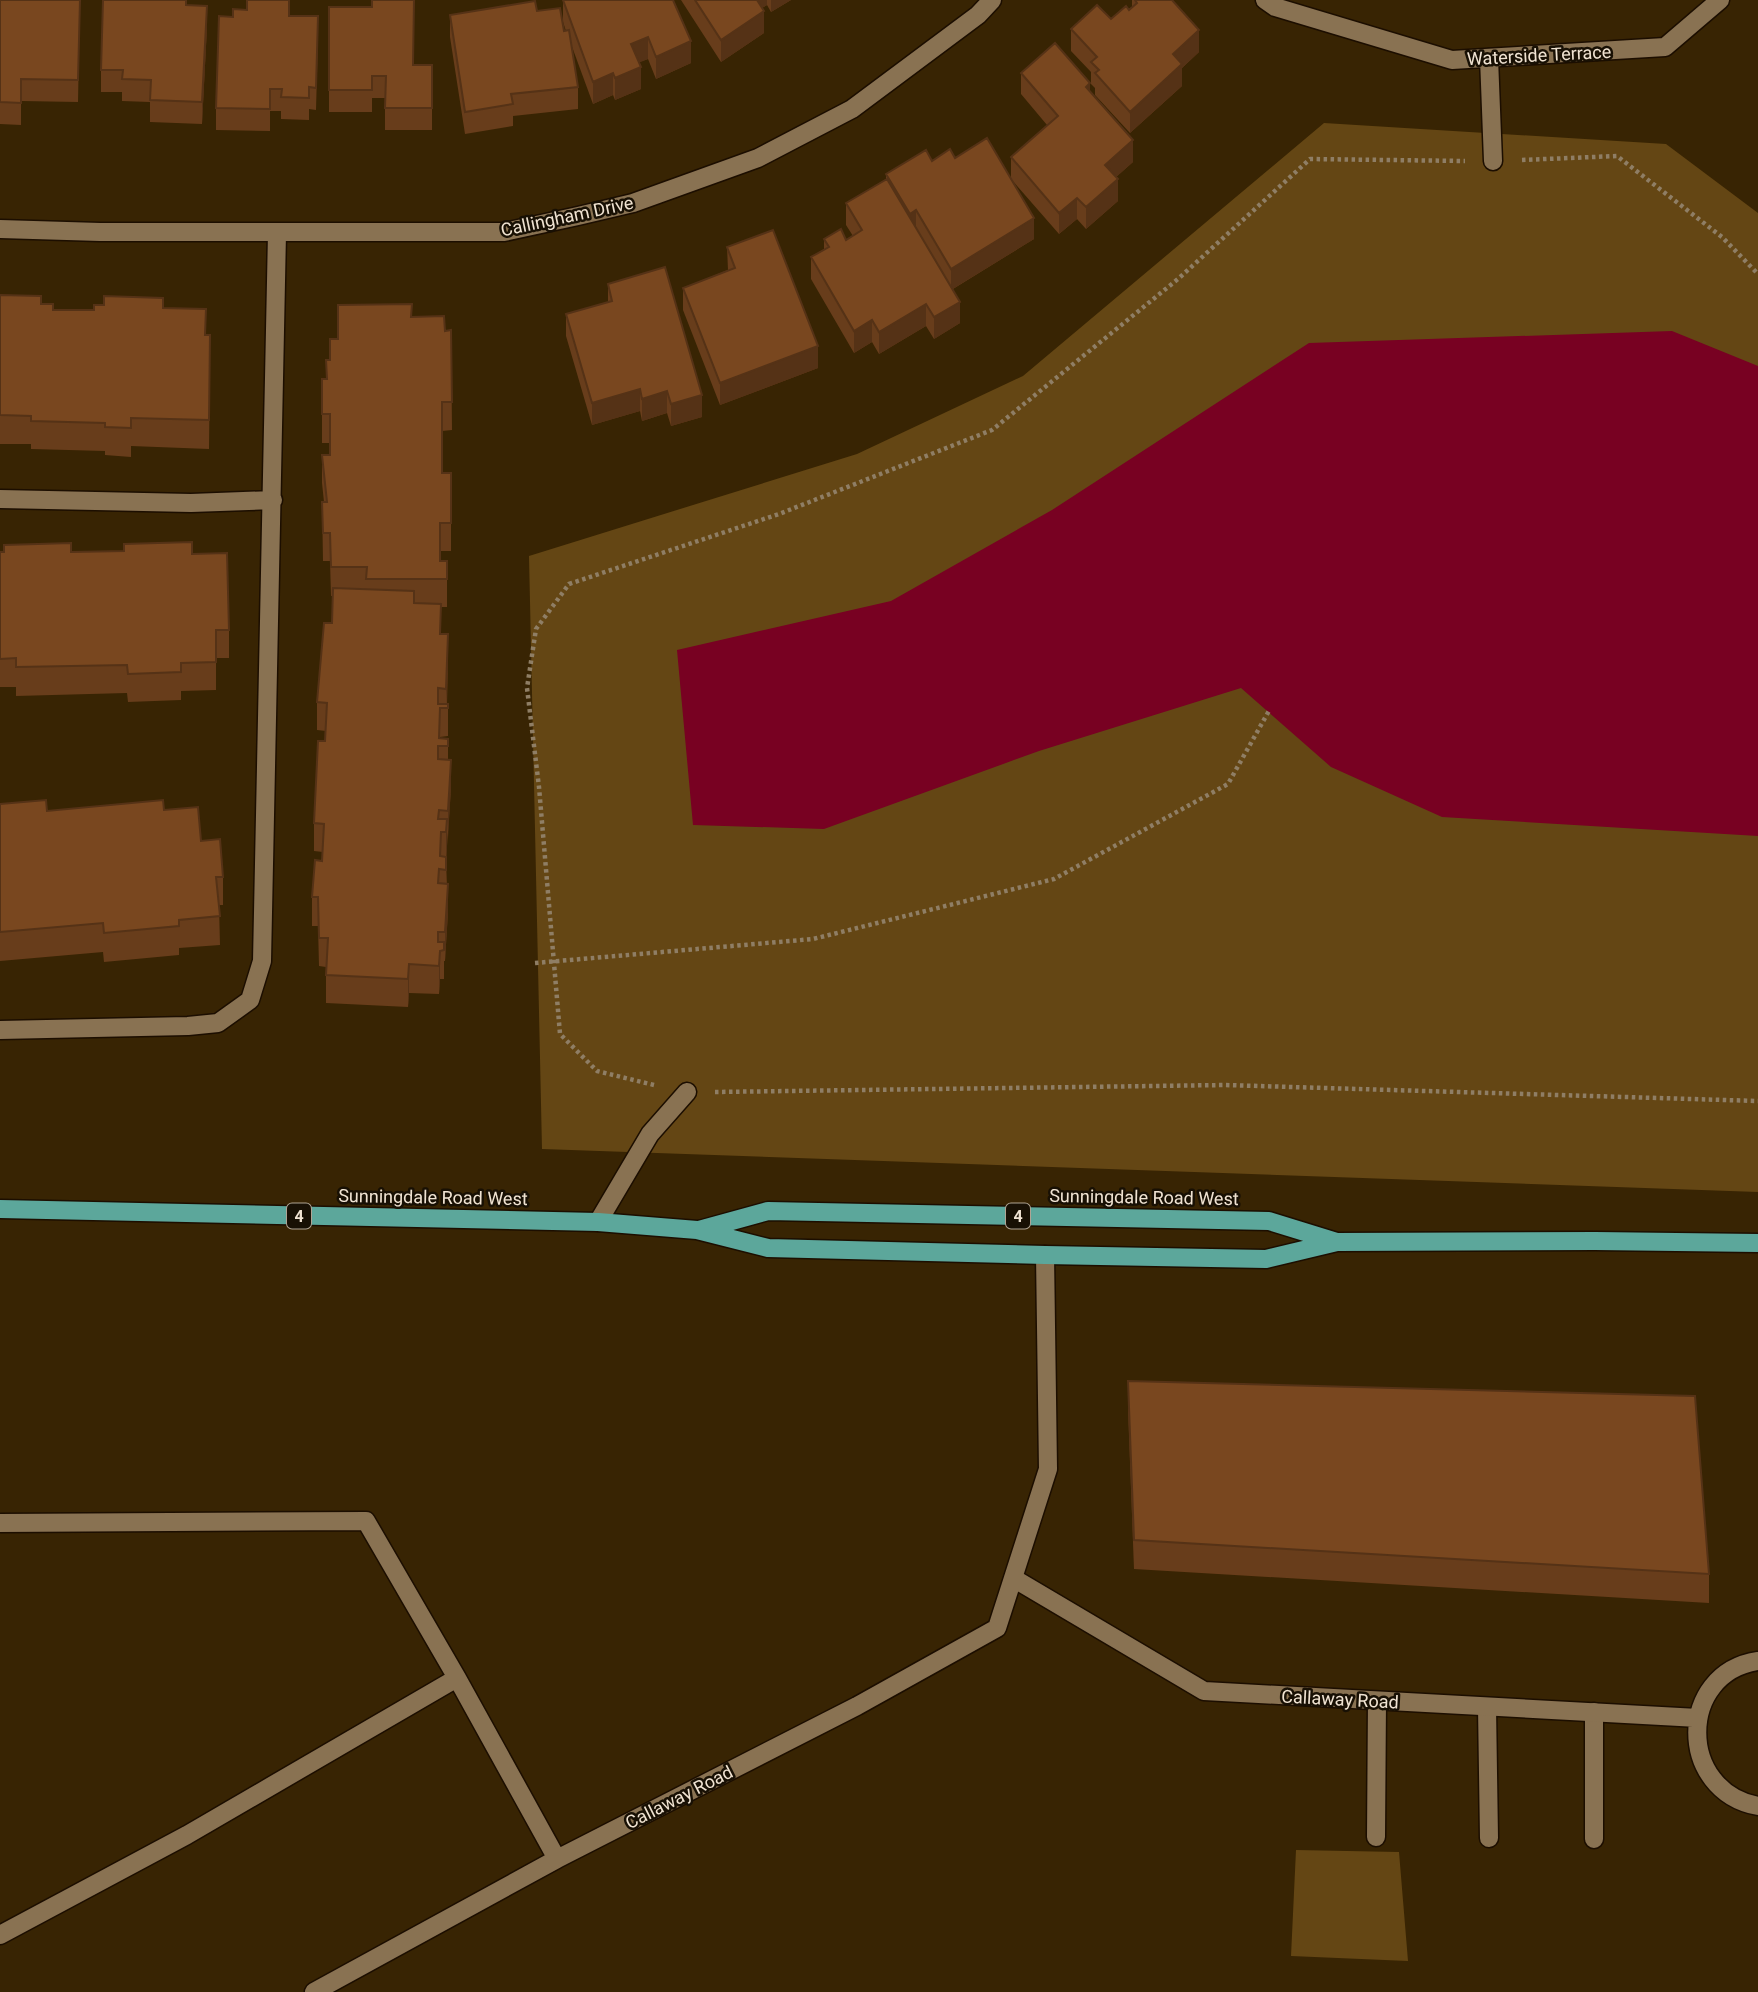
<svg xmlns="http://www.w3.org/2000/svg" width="1758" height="1992" font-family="Roboto,sans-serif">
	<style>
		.green { fill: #644614 }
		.water { fill: #780122 }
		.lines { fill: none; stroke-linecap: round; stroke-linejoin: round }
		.lane-casing { stroke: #1c0e00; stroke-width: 21 }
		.street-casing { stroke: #1c0e00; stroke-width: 21 }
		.primary-casing { stroke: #1c0e00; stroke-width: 21 }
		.path { stroke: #8f7e65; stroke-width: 4.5; stroke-dasharray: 3.5 3.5; stroke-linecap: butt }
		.lane { stroke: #897252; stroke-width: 18 }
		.street { stroke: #897252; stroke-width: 18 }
		.primary { stroke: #5ca79b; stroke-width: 18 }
		.wall { fill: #683d1b }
		.shaded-wall { fill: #553216 }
		.building { fill: #79471f; stroke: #553216; stroke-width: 2 }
		.labels { text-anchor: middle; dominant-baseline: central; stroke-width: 5; stroke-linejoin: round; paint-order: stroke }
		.shield { fill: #181004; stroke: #afa494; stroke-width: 2 }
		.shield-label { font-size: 16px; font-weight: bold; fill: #f0e3d2 }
		.street-label { font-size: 18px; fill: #f0e3d2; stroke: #181004 }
	</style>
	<rect width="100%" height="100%" fill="#382403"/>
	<!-- green -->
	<path class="green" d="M 1324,123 L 1666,144 L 1758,213 L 1758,1192 L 542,1149 L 529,556 L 857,454 L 1023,376 Z
		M 1296,1850 L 1399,1852 L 1408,1961 L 1291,1956 Z"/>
	<!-- water -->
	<path class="water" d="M 1672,331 L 1758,366 L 1758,836 L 1442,817 L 1331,767 L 1241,688 L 1039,751 L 824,829 L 693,825 L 677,650 L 891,601 L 1052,510 L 1309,343 Z"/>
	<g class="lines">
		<defs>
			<path id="lane" d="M 1489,58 L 1493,161
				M 0,499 L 191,503 L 273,500
				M 0,1030 L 188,1026 L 218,1023 L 250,1000 L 262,961 L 277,233
				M 598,1222 L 650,1134 L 687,1092
				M 1487,1707 L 1489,1838
				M 1376,1837 L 1377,1701
				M 1594,1839 L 1594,1712"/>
			<path id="street" d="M 1265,0 L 1275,7 L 1452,60 L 1665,47 L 1720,0
				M 0,229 L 100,232 L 504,232 L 578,216 L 633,203 L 758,158 L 852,109 L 978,15 L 992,0
				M 0,1523 L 366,1521 L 457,1678 L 557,1859
				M 1013,1578 L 1204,1691 L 1698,1718
				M 1758,1661 C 1677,1673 1677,1791 1758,1806
				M 0,1935 L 187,1835 L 457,1678
				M 314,1992 L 557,1859 L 857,1706 L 997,1628 L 1048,1469 L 1045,1255"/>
			<path id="primary" d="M 0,1209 L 598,1222 L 697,1230 L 768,1248 L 1045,1255 L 1266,1259 L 1337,1242 L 1595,1241 L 1758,1243
				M 699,1230 L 768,1211 L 1269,1221 L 1337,1242"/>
		</defs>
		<!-- lane casing -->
		<use href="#lane" class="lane-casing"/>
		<!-- street casing -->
		<use href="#street" class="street-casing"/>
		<!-- primary casing -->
		<use href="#primary" class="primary-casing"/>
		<!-- path -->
		<path class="path" d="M 1522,160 L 1617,156 L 1722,237 L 1758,274
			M 535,963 L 813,939 L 1054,879 L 1228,784 L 1270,709
			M 654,1085 L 597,1071 L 560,1034 L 539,787 L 527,688 L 536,629 L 569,584 L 779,514 L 992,430 L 1178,279 L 1310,159 L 1465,161
			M 715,1092 L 1225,1085 L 1758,1101"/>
		<!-- lane -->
		<use href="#lane" class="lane"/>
		<!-- street -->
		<use href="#street" class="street"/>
		<!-- primary -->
		<use href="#primary" class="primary"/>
	</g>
	<!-- wall -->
	<path class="wall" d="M 0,0 L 80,0 L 78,102 L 21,101 L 21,125 L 0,124 Z
		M 290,0 L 289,16 L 318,38 L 316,110 L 309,109 L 309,120 L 281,119 L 281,111 L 270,111 L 270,131 L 216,130 L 216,108 L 233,17 L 247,10 Z
		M 563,0 L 673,0 L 691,63 L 656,79 L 648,59 L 639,62 L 641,89 L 615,100 L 613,95 L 593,104 L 571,44 L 578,87 L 578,109 L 513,116 L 513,126 L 465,134 L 450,37 L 450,15 L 537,11 L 564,31 L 566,31 L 563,22 Z
		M 681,0 L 791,0 L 771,12 L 767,5 L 762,8 L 764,33 L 721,62 Z
		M 1132,0 L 1172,0 L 1199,52 L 1182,68 L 1182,86 L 1130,133 L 1095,95 L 1095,88 L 1091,84 L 1091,72 L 1071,51 L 1071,29 L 1111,19 L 1132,7 Z
		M 186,5 L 207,27 L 202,124 L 150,122 L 150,102 L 122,101 L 122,92 L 101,92 L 101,70 Z
		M 329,7 L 414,65 L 432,65 L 432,130 L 385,130 L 385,98 L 372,98 L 372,112 L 329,112 Z
		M 1021,73 L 1090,92 L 1133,162 L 1116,177 L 1118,201 L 1086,229 L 1077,219 L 1059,234 L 1011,179 L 1034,239 L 953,289 L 960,323 L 934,339 L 926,326 L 879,354 L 872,342 L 854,353 L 811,279 L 811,257 L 824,249 L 824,239 L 846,240 L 853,236 L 846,225 L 846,203 L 886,179 L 886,174 L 932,161 L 955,158 L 1011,179 L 1011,157 L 1047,125 L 1021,94 Z
		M 727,247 L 818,368 L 720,405 L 683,310 L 683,288 L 728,270 Z
		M 608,284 L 702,417 L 671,426 L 667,413 L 642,421 L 640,411 L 592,425 L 566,336 L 566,314 L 608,302 Z
		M 0,295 L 41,304 L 53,310 L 94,310 L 163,308 L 206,335 L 210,363 L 209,449 L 131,446 L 131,457 L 105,455 L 105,451 L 31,449 L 31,444 L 0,444 Z
		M 412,317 L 445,331 L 451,330 L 452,430 L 442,431 L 442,473 L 451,473 L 451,551 L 440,551 L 440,561 L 447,579 L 447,607 L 441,607 L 441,634 L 448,663 L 447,704 L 448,704 L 448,736 L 440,737 L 440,738 L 448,739 L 448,760 L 451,788 L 446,861 L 448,912 L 445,961 L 444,961 L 444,979 L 440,979 L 439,994 L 409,993 L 408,1007 L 326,1003 L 326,967 L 319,966 L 318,926 L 312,926 L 312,897 L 322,861 L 323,852 L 314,851 L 314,823 L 326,731 L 317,730 L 317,702 L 332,623 L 333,596 L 331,596 L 330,561 L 323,561 L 322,502 L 324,502 L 322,483 L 322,455 L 330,455 L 330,443 L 322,443 L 322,379 L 326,379 L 326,360 L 330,360 L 338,339 Z
		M 0,552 L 71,552 L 192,554 L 229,630 L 229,658 L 216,658 L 216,690 L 181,691 L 181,700 L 128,702 L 127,693 L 16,696 L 16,687 L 0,687 Z
		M 0,804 L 47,811 L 164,810 L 201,841 L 223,877 L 223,905 L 219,905 L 220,945 L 179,948 L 179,955 L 104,962 L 103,952 L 0,961 Z
		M 1128,1381 L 1709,1574 L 1709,1603 L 1134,1569 L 1128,1410 Z"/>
	<!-- shaded-wall -->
	<path class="shaded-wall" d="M 752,0 L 767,0 L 767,5 L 752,14 Z
		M 771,0 L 791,0 L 771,12 Z
		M 207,6 L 207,27 L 202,124 L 202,102 Z
		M 764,11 L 764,33 L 721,62 L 721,40 Z
		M 1199,30 L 1199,52 L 1182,68 L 1182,86 L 1130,133 L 1130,112 L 1173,54 Z
		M 648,37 L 648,59 L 631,66 L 631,44 Z
		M 691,41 L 691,63 L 656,79 L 656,57 Z
		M 641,67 L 641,89 L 615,100 L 615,78 Z
		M 613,73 L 613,95 L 593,104 L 593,82 Z
		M 1090,83 L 1090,105 L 1086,87 Z
		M 1133,140 L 1133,162 L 1105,187 L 1105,165 Z
		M 1118,179 L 1118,201 L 1086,229 L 1086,207 Z
		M 1077,198 L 1077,219 L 1059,234 L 1059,213 Z
		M 916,210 L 916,232 L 910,236 L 910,214 Z
		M 1034,218 L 1034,239 L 951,290 L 951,269 Z
		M 960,302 L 960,323 L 934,339 L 934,317 Z
		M 926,304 L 926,326 L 879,354 L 879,332 Z
		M 872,320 L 872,342 L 854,353 L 854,331 Z
		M 818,346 L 818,368 L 720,405 L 720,383 Z
		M 640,389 L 640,411 L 592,425 L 592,403 Z
		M 667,391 L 667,413 L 642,421 L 642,399 Z
		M 702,395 L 702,417 L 671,426 L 671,404 Z
		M 448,634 L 448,663 L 446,708 L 446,689 Z
		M 451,760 L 451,788 L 448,839 L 448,811 Z
		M 447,819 L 447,848 L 446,861 L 446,832 Z
		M 448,884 L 448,912 L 445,961 L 445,932 Z
		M 440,951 L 440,979 L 439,994 L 439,966 Z
		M 409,964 L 409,993 L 408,1007 L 408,979 Z"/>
	<!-- building -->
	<path class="building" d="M 0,0 L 80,0 L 78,80 L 21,79 L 21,103 L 0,102 Z
		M 103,0 L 186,0 L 186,5 L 207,6 L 202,102 L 150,100 L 151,80 L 122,79 L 123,70 L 101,70 Z
		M 247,0 L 289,0 L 289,16 L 318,16 L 316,88 L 309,87 L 309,98 L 281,97 L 282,89 L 270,89 L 270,109 L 216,108 L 219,16 L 233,17 L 233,9 L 247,10 Z
		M 372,0 L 414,0 L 413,65 L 432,65 L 432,108 L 385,108 L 386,76 L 372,76 L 372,90 L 329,90 L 329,7 L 372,7 Z
		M 563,0 L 673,0 L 691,41 L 656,57 L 648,37 L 631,44 L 641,67 L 615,78 L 613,73 L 593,82 Z
		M 695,0 L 757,0 L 764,11 L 721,40 Z
		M 1135,0 L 1172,0 L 1199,30 L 1173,54 L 1182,64 L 1130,112 L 1095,73 L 1099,70 L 1091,62 L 1097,57 L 1071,29 L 1097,5 L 1111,19 L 1126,6 L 1129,10 L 1137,3 Z
		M 535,1 L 537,11 L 560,8 L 564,31 L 569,30 L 578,87 L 511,94 L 513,104 L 465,112 L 450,15 Z
		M 1055,43 L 1090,83 L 1086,87 L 1133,140 L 1105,165 L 1118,179 L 1086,207 L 1077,198 L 1059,213 L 1011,157 L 1058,116 L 1021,73 Z
		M 987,138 L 1034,218 L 951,269 L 916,210 L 910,214 L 886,174 L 926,150 L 932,161 L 950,149 L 955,158 Z
		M 887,179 L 960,302 L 934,317 L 926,304 L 879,332 L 872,320 L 854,331 L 811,257 L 829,247 L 824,239 L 841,229 L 846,240 L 862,230 L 846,203 Z
		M 773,230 L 818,346 L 720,383 L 683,288 L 735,268 L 727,247 Z
		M 665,267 L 702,395 L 671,404 L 667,391 L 642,399 L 640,389 L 592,403 L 566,314 L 612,301 L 608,284 Z
		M 0,295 L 41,296 L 41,304 L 53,304 L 53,310 L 94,310 L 94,305 L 104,305 L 104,296 L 163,298 L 163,308 L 206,309 L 205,335 L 210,335 L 209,420 L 131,418 L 131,428 L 105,427 L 105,423 L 31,421 L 31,416 L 0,415 Z
		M 412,304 L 411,317 L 444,316 L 445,331 L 451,330 L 452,402 L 442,402 L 442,473 L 451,473 L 451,523 L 440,523 L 440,561 L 447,561 L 447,579 L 366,579 L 367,567 L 331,567 L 330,533 L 323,533 L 322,502 L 327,502 L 322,455 L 330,455 L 330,414 L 322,414 L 322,379 L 327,379 L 326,360 L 330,360 L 330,339 L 338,339 L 338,305 Z
		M 192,542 L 192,554 L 227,553 L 229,630 L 216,630 L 216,662 L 181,663 L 181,672 L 128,674 L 127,665 L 16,667 L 16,658 L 0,659 L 0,552 L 4,552 L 4,545 L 71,543 L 71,552 L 124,551 L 124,544 Z
		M 333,588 L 414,591 L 414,603 L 441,604 L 440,634 L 448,634 L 446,689 L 438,688 L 438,704 L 448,704 L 448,708 L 440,708 L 439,738 L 448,739 L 448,746 L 438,746 L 438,759 L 451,760 L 448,811 L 439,810 L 438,819 L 447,819 L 446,832 L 441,832 L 440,856 L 446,857 L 446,870 L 439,869 L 438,883 L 448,884 L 445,932 L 438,932 L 438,942 L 444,942 L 444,950 L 440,951 L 439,966 L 409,964 L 408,979 L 326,975 L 328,938 L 319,938 L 318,897 L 312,897 L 315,860 L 322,861 L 324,824 L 314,823 L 318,741 L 325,741 L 327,703 L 317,702 L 324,623 L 332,623 Z
		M 46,800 L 47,811 L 163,800 L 164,810 L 198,807 L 201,841 L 220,839 L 223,877 L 216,877 L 220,916 L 179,920 L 179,926 L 104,933 L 103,923 L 0,932 L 0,804 Z
		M 1128,1381 L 1695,1396 L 1709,1574 L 1134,1540 Z"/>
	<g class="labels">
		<!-- shield labels -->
		<g class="shield">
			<rect x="287" y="1203.5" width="24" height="25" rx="5"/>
			<rect x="1006" y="1203.5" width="24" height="25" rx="5"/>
		</g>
		<g class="shield-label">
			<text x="299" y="1216">4</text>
			<text x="1018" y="1216">4</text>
		</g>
		<!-- street labels -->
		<g class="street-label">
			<text transform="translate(1539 55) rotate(-3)">Waterside Terrace</text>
			<text transform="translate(567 216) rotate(-12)">Callingham Drive</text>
			<text transform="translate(433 1197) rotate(1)">Sunningdale Road West</text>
			<text transform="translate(1144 1197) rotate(1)">Sunningdale Road West</text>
			<text transform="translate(1340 1699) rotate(3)">Callaway Road</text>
			<text transform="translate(679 1797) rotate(-27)">Callaway Road</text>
		</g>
	</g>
</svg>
